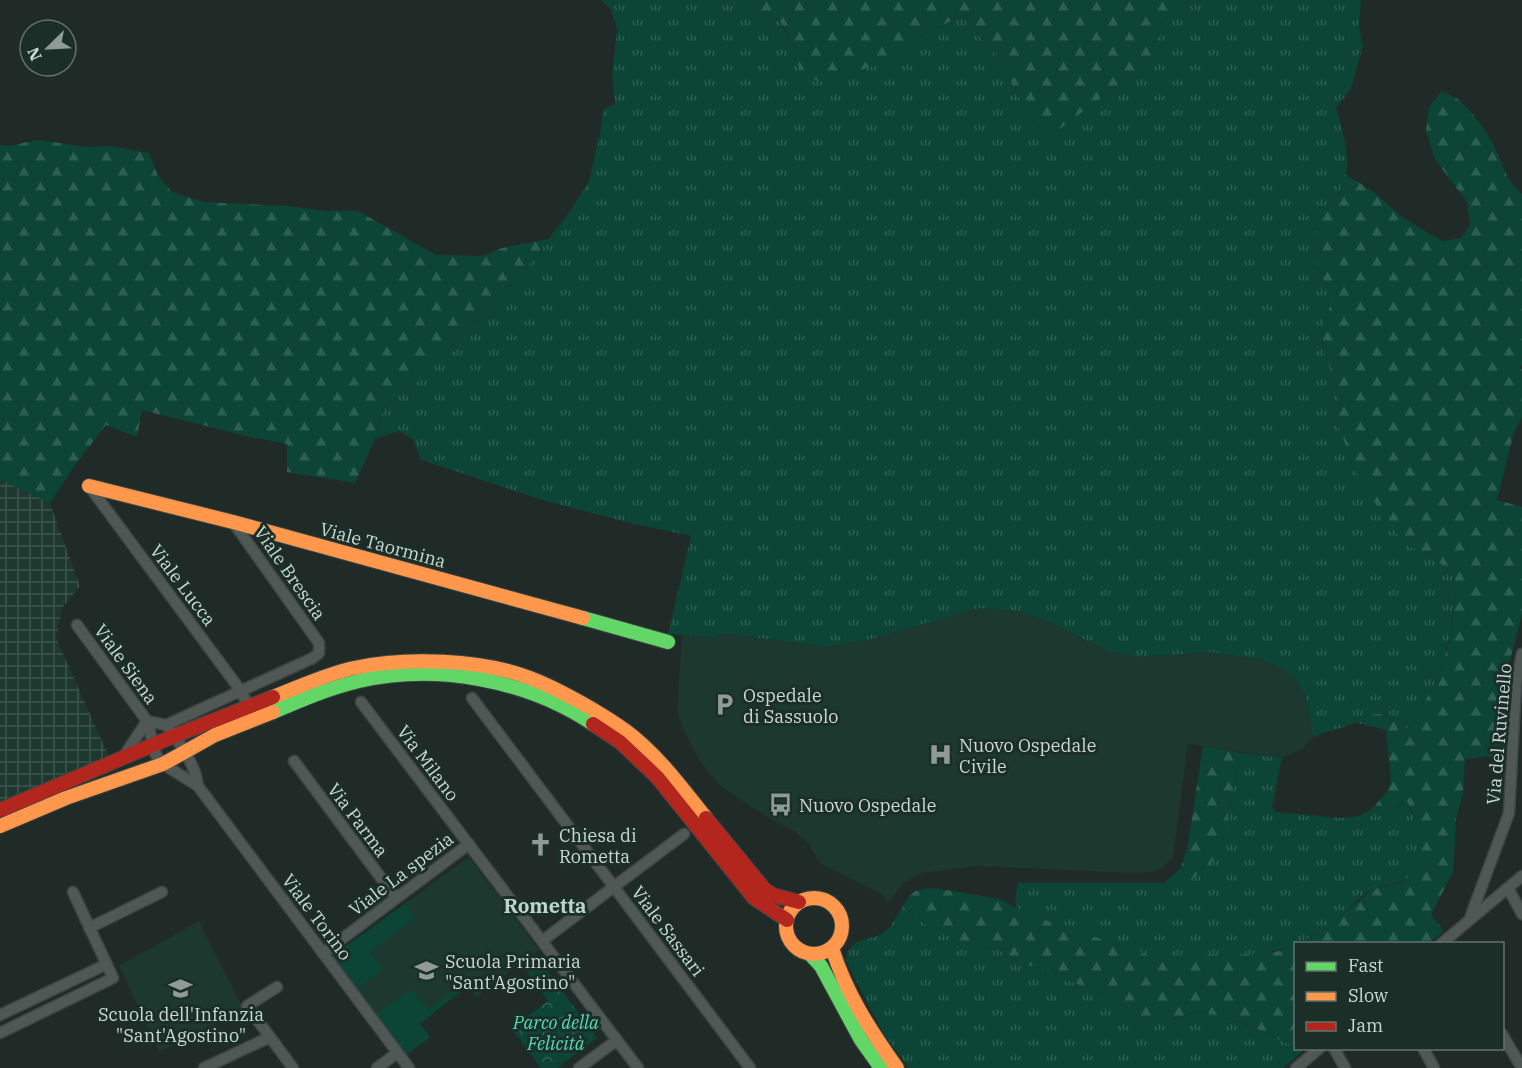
<svg xmlns="http://www.w3.org/2000/svg" width="1522" height="1068" font-family="'IBM Plex Serif',serif">
	<style>
		.built { fill: #1d382f }
		.industrial { fill: url(#industrial-grid) }
		.grass { fill: url(#grass-tufts) }
		.forest { fill: url(#forest-firs) }
		.park { fill: url(#park-crowns) }
		.garden { fill: #0c4435 }
		.lines { fill: none; stroke-linecap: round; stroke-linejoin: round }
		.street-casing { stroke: #3c4543; stroke-width: 13 }
		.fast-casing { stroke: #3c4543; stroke-width: 16 }
		.slow-casing { stroke: #3c4543; stroke-width: 16 }
		.jam-casing { stroke: #3c4543; stroke-width: 16 }
		.street { stroke: #505855; stroke-width: 10 }
		.fast { stroke: #63d668; stroke-width: 14 }
		.slow { stroke: #ff974d; stroke-width: 14 }
		.jam { stroke: #b3261e; stroke-width: 14 }
		.labels { text-anchor: middle; dominant-baseline: central; stroke-width: 6; stroke-linejoin: round; paint-order: stroke }
		.street-label { font-size: 18px; fill: #ccd8d3; stroke: #1b2f28 }
		.poi-label { font-size: 18px; fill: #ccd8d3; stroke: #1b2f28; text-anchor: start }
		.park-label { font-size: 18px; font-style: italic; fill: #53dcb4; stroke: #1b2f28 }
		.neighbourhood-label { font-size: 20px; font-weight: bold; fill: #bdd5cc; stroke: #1b2f28 }
	</style>
	<defs>
		<pattern id="industrial-grid" width="8" height="8" patternUnits="userSpaceOnUse" patternTransform="scale(1.5)"><rect width="8" height="8" fill="#1d382f"/><path d="M0 4h8M4 0v8" fill="none" stroke="#3d544c"/></pattern>
		<pattern id="grass-tufts" width="24" height="20" patternUnits="userSpaceOnUse" patternTransform="scale(1.5)"><rect width="24" height="20" fill="#0c4435"/><path d="M3 7l-1-3M5 7V3M7 7l1-3M15 17l-1-3M17 17v-4M19 17l1-3" fill="none" stroke="#2e5e51"/></pattern>
		<pattern id="forest-firs" width="22" height="20" patternUnits="userSpaceOnUse" patternTransform="scale(1.5)"><rect width="22" height="20" fill="#0c4435"/><path d="M5 1l3.5 6h-7zM16 11l3.5 6h-7z" fill="#2e5e51"/></pattern>
		<pattern id="park-crowns" width="20" height="18" patternUnits="userSpaceOnUse" patternTransform="scale(1.5)"><rect width="20" height="18" fill="#0c4435"/><path d="M2 6a3 3 0 1 1 6 0M12 15a3 3 0 1 1 6 0" fill="none" stroke="#2e5e51"/></pattern>
	</defs>
	<rect width="100%" height="100%" fill="#202a27"/>
	<!-- built -->
	<path class="built" d="M 979,608 L 1017,611 L 1047,621 L 1110,652 L 1138,657 L 1211,652 L 1261,660 L 1279,667 L 1296,681 L 1306,696 L 1313,737 L 1302,749 L 1282,758 L 1188,744 L 1173,858 L 1161,869 L 1151,872 L 1133,873 L 979,866 L 922,873 L 904,883 L 887,904 L 883,895 L 821,864 L 807,842 L 797,833 L 759,812 L 723,788 L 711,776 L 698,758 L 682,726 L 677,709 L 682,635 L 716,637 L 723,633 L 827,647 L 871,639 Z
		M 469,857 L 539,950 L 476,997 L 467,986 L 420,1024 L 430,1037 L 405,1056 L 332,956 Z
		M 199,921 L 244,1010 L 159,1052 L 119,966 Z"/>
	<!-- industrial -->
	<path class="industrial" d="M 0,481 L 8,483 L 50,503 L 80,586 L 62,608 L 56,638 L 115,770 L 0,817 Z"/>
	<!-- grass -->
	<path class="grass" d="M 601,0 L 731,0 C 742,15 763,9 774,17 C 784,24 786,36 792,45 C 801,58 813,70 824,82 L 909,48 L 921,36 L 965,14 L 987,47 L 1006,62 L 1012,85 L 1034,123 L 1053,134 L 1128,77 L 1154,53 L 1162,31 L 1161,22 L 1189,0 L 1361,0 L 1359,25 L 1363,46 L 1350,90 L 1336,108 C 1344,136 1355,166 1339,193 C 1336,198 1329,202 1325,206 L 1317,262 L 1326,286 L 1330,305 L 1324,325 L 1322,347 L 1339,392 L 1338,425 L 1404,543 L 1441,564 L 1455,579 C 1454,621 1448,659 1428,696 C 1420,711 1417,724 1401,732 L 1398,731 L 1400,727 C 1390,703 1370,717 1354,723 C 1341,729 1326,731 1313,737 L 1306,696 L 1296,681 L 1279,667 L 1261,660 L 1211,652 L 1138,657 L 1110,652 L 1047,621 L 1017,611 L 979,608 L 871,639 L 827,647 L 723,633 L 716,637 L 668,634 L 691,536 L 630,523 L 546,501 L 421,460 L 413,440 L 399,431 L 375,439 L 383,408 L 413,385 L 477,320 L 524,271 L 568,214 L 589,181 L 600,133 L 603,110 L 615,103 L 612,75 L 617,28 L 611,10 Z
		M 1241,753 L 1282,758 L 1272,807 L 1276,812 L 1340,818 L 1359,816 L 1372,809 L 1375,812 L 1397,807 L 1404,801 L 1407,802 C 1415,813 1424,858 1416,870 C 1407,885 1384,884 1370,891 C 1356,899 1344,915 1331,925 C 1319,934 1303,940 1292,947 L 1260,954 L 1209,955 L 1177,965 L 1031,915 L 1017,908 L 1015,900 L 1018,883 L 1187,883 L 1222,843 Z
		M 903,906 L 918,920 L 931,927 L 975,948 L 995,947 L 1024,965 L 1044,967 L 1068,980 L 1115,999 L 1136,1019 L 1175,1019 L 1201,1011 L 1248,1025 L 1295,1047 L 1302,1052 L 1283,1068 L 909,1068 L 883,1033 L 845,959 C 853,932 872,944 887,930 C 893,924 898,913 903,906 Z"/>
	<!-- forest -->
	<path class="forest" d="M 731,0 L 1189,0 L 1161,22 L 1162,31 L 1155,53 L 1129,77 L 1053,134 L 1034,123 L 1012,85 L 1006,62 L 987,47 L 965,14 L 921,36 L 909,48 L 885,62 L 824,82 L 807,78 C 804,73 799,68 797,62 C 790,47 789,26 774,17 C 762,9 742,15 731,0 Z
		M 1442,91 C 1447,94 1454,96 1459,100 C 1473,112 1488,133 1496,150 C 1503,165 1508,184 1522,194 L 1522,365 L 1520,367 L 1522,370 L 1522,417 L 1514,432 L 1497,500 L 1522,507 L 1522,614 L 1507,672 L 1500,755 L 1465,759 L 1463,794 L 1456,818 L 1453,872 L 1431,915 L 1444,931 L 1429,943 L 1299,943 C 1326,932 1345,912 1367,894 C 1373,888 1380,888 1388,886 C 1417,880 1421,864 1417,838 C 1415,825 1415,813 1407,802 L 1404,801 L 1390,812 L 1379,815 L 1372,809 L 1386,793 L 1391,782 L 1386,730 L 1357,723 C 1368,713 1385,711 1397,719 L 1400,727 L 1398,731 L 1400,732 C 1417,725 1420,711 1428,696 C 1448,659 1455,621 1455,579 L 1441,564 L 1404,543 L 1382,514 L 1356,472 L 1338,425 L 1339,392 L 1322,347 L 1324,325 L 1330,305 L 1326,286 L 1317,262 L 1316,237 L 1325,206 L 1339,194 L 1345,174 L 1374,192 L 1400,215 L 1421,229 L 1443,241 L 1461,238 L 1470,225 L 1467,202 L 1434,158 L 1426,130 L 1429,107 Z
		M 38,140 L 87,147 L 110,146 L 149,153 L 158,176 L 172,192 L 204,202 L 287,206 L 328,211 L 358,211 L 436,255 L 483,256 L 502,248 L 549,239 L 524,271 L 439,359 L 413,385 L 383,408 L 375,439 L 355,483 L 287,472 L 287,444 L 246,436 L 142,410 L 137,437 L 106,425 L 75,465 L 50,503 L 8,483 L 0,481 L 0,145 L 8,146 Z
		M 1203,746 L 1241,753 L 1222,843 L 1210,864 L 1187,883 L 1164,883 L 1180,869 L 1187,850 Z
		M 935,888 L 999,899 L 1031,915 L 1177,965 L 1197,955 L 1260,954 L 1279,951 L 1295,945 L 1295,1047 L 1249,1025 L 1201,1011 L 1161,1022 L 1136,1019 L 1115,999 L 1068,980 L 1044,967 L 1024,965 L 995,947 L 975,948 L 964,945 L 918,920 L 903,906 C 913,889 917,889 935,888 Z"/>
	<!-- park -->
	<path class="park" d="M 538,958 L 597,1038 L 557,1068 L 541,1068 L 511,1028 L 548,1001 L 524,968 Z"/>
	<!-- garden -->
	<path class="garden" d="M 405,904 L 415,918 L 370,953 L 383,969 L 357,990 L 332,956 Z
		M 464,981 L 467,986 L 420,1024 L 430,1037 L 405,1056 L 375,1014 L 411,989 L 429,1009 Z"/>
	<g class="lines">
		<defs>
			<path id="street" d="M 89,486 L 241,691 L 249,707
				M 77,625 L 147,721 L 156,755 L 163,764 L 198,786 L 409,1068
				M 472,698 L 750,1068
				M 361,702 L 638,1068
				M 147,721 L 166,725 C 179,742 196,765 198,786
				M 166,725 L 313,658 L 319,653 L 319,643 L 233,522
				M 124,756 L 147,721
				M 294,761 L 396,898
				M 1508,888 L 1522,914
				M 1470,918 L 1509,813 L 1516,683 L 1522,654
				M 89,928 L 162,892
				M 542,941 L 684,834
				M 1441,944 L 1522,876
				M 323,953 L 469,844
				M 277,987 L 247,1006 L 293,1068
				M 0,1015 L 107,964
				M 0,1033 L 113,978 L 73,892
				M 1502,1034 L 1522,1068
				M 1334,1048 L 1345,1068
				M 1423,1048 L 1434,1068
				M 204,1068 L 270,1037
				M 377,1068 L 397,1053
				M 579,1068 L 617,1040
				M 1296,1068 L 1320,1048"/>
			<path id="fast" d="M 583,618 L 668,642
				M 273,712 C 301,700 329,688 359,681 C 437,663 527,680 593,724
				M 810,954 L 821,966 L 861,1040 L 881,1068"/>
			<path id="slow" d="M 89,486 L 233,522 L 583,618
				M 273,697 C 299,687 326,674 354,668 C 406,657 480,659 530,678 C 559,689 601,713 626,731 C 658,755 682,788 706,818
				M 0,826 L 66,798 L 163,764 L 215,735 L 273,712
				M786 926a28 28 0 1 1 56 0a28 28 0 1 1-56 0Z
				M 832,948 C 846,993 870,1030 897,1068"/>
			<path id="jam" d="M 593,724 L 620,742 L 657,777 L 754,898 L 787,920
				M 0,810 L 174,736 L 273,697
				M 706,818 L 765,890 L 773,895 L 799,902"/>
		</defs>
		<!-- street casing -->
		<use href="#street" class="street-casing"/>
		<!-- fast casing -->
		<use href="#fast" class="fast-casing"/>
		<!-- slow casing -->
		<use href="#slow" class="slow-casing"/>
		<!-- jam casing -->
		<use href="#jam" class="jam-casing"/>
		<!-- street -->
		<use href="#street" class="street"/>
		<!-- fast -->
		<use href="#fast" class="fast"/>
		<!-- slow -->
		<use href="#slow" class="slow"/>
		<!-- jam -->
		<use href="#jam" class="jam"/>
	</g>
	<!-- icons -->
	<defs>
		<symbol id="parking-bare" viewBox="-9 -9 18 18"><path d="M-3.5-5.5H1a3.5 3.5 0 0 1 0 7H-1V5.5H-3.5ZM-1-3.4V-.6H.8a1.4 1.4 0 0 0 0-2.8Z" fill="#909b97" stroke="#1b2f28" stroke-width="2.5" paint-order="stroke"/></symbol>
		<symbol id="hospital-bare" viewBox="-9 -9 18 18"><path d="M-5-5h3v3.5h4V-5h3V5h-3V1.5h-4V5h-3Z" fill="#909b97" stroke="#1b2f28" stroke-width="2.5" paint-order="stroke"/></symbol>
		<symbol id="bus-bare" viewBox="-9 -9 18 18"><path d="M-5-6H5V4H4V6H2V4H-2V6H-4V4H-5ZM-3.5-4V0h7V-4ZM-3.5 1.2v1.5H-2V1.2ZM2 1.2v1.5H3.5V1.2Z" fill="#909b97" stroke="#1b2f28" stroke-width="2.5" paint-order="stroke"/></symbol>
		<symbol id="church-bare" viewBox="-9 -9 18 18"><path d="M-1.2-6h2.4v3.5h3.3v2.4h-3.3V6h-2.4V-.1h-3.3v-2.4h3.3Z" fill="#909b97" stroke="#1b2f28" stroke-width="2.5" paint-order="stroke"/></symbol>
		<symbol id="school-bare" viewBox="-9 -9 18 18"><path d="M0-5L7-2L0 1L-7-2ZM-4 1L0 2.5L4 1V4Q0 6-4 4Z" fill="#909b97" stroke="#1b2f28" stroke-width="2.5" paint-order="stroke"/></symbol>
	</defs>
	<g fill-rule="evenodd">
		<use href="#parking-bare" x="708" y="688" width="33" height="33"/>
		<use href="#hospital-bare" x="924" y="738" width="33" height="33"/>
		<use href="#bus-bare" x="764" y="788" width="33" height="33"/>
		<use href="#church-bare" x="524" y="828" width="33" height="33"/>
		<use href="#school-bare" x="410" y="954" width="33" height="33"/>
		<use href="#school-bare" x="164" y="972" width="33" height="33"/>
	</g>
	<g class="labels">
		<!-- street labels -->
		<g class="street-label">
			<text transform="translate(383 545) rotate(15)">Viale Taormina</text>
			<text transform="translate(290 573) rotate(55)">Viale Brescia</text>
			<text transform="translate(183 585) rotate(53)">Viale Lucca</text>
			<text transform="translate(126 664) rotate(54)">Viale Siena</text>
			<text transform="translate(1499 734) rotate(-85)">Via del Ruvinello</text>
			<text transform="translate(428 763) rotate(53)">Via Milano</text>
			<text transform="translate(358 820) rotate(53)">Via Parma</text>
			<text transform="translate(401 874) rotate(-37)">Viale La spezia</text>
			<text transform="translate(317 917) rotate(53)">Viale Torino</text>
			<text transform="translate(668 931) rotate(53)">Viale Sassari</text>
		</g>
		<!-- poi labels -->
		<g class="poi-label">
			<text x="743" y="695">Ospedale<tspan x="743" dy="21">di Sassuolo</tspan></text>
			<text x="959" y="745">Nuovo Ospedale<tspan x="959" dy="21">Civile</tspan></text>
			<text x="799" y="805">Nuovo Ospedale</text>
			<text x="559" y="835">Chiesa di<tspan x="559" dy="21">Rometta</tspan></text>
			<text x="445" y="961">Scuola Primaria<tspan x="445" dy="21">"Sant'Agostino"</tspan></text>
			<text x="181" y="1014" text-anchor="middle">Scuola dell'Infanzia<tspan x="181" dy="21">"Sant'Agostino"</tspan></text>
		</g>
		<!-- park labels -->
		<g class="park-label">
			<text x="556" y="1022">Parco della<tspan x="556" dy="21">Felicità</tspan></text>
		</g>
		<!-- neighbourhood labels -->
		<g class="neighbourhood-label">
			<text x="545" y="905">Rometta</text>
		</g>
	</g>
	<!-- legend -->
	<rect x="1294" y="942" width="210" height="108" fill="#1b2f28" stroke="#62736c" stroke-width="1.5"/>
	<rect x="1306" y="962" width="30" height="9" fill="#63d668" stroke="#62736c" stroke-width="1.5"/>
	<text x="1348" y="972" font-size="18" fill="#ccd8d3">Fast</text>
	<rect x="1306" y="992" width="30" height="9" fill="#ff974d" stroke="#62736c" stroke-width="1.5"/>
	<text x="1348" y="1002" font-size="18" fill="#ccd8d3">Slow</text>
	<rect x="1306" y="1022" width="30" height="9" fill="#b3261e" stroke="#62736c" stroke-width="1.5"/>
	<text x="1348" y="1032" font-size="18" fill="#ccd8d3">Jam</text>
	<!-- north arrow -->
	<g transform="translate(48 48) rotate(246)"><circle r="28" fill="#1b2f28" stroke="#62736c" stroke-width="1.5"/>
	<path d="M0-4.5L10 22L0 15L-10 22Z" fill="#909b97"/>
	<text y="-9" font-size="16" font-weight="bold" text-anchor="middle" fill="#ccd8d3">N</text>
	</g>
</svg>
